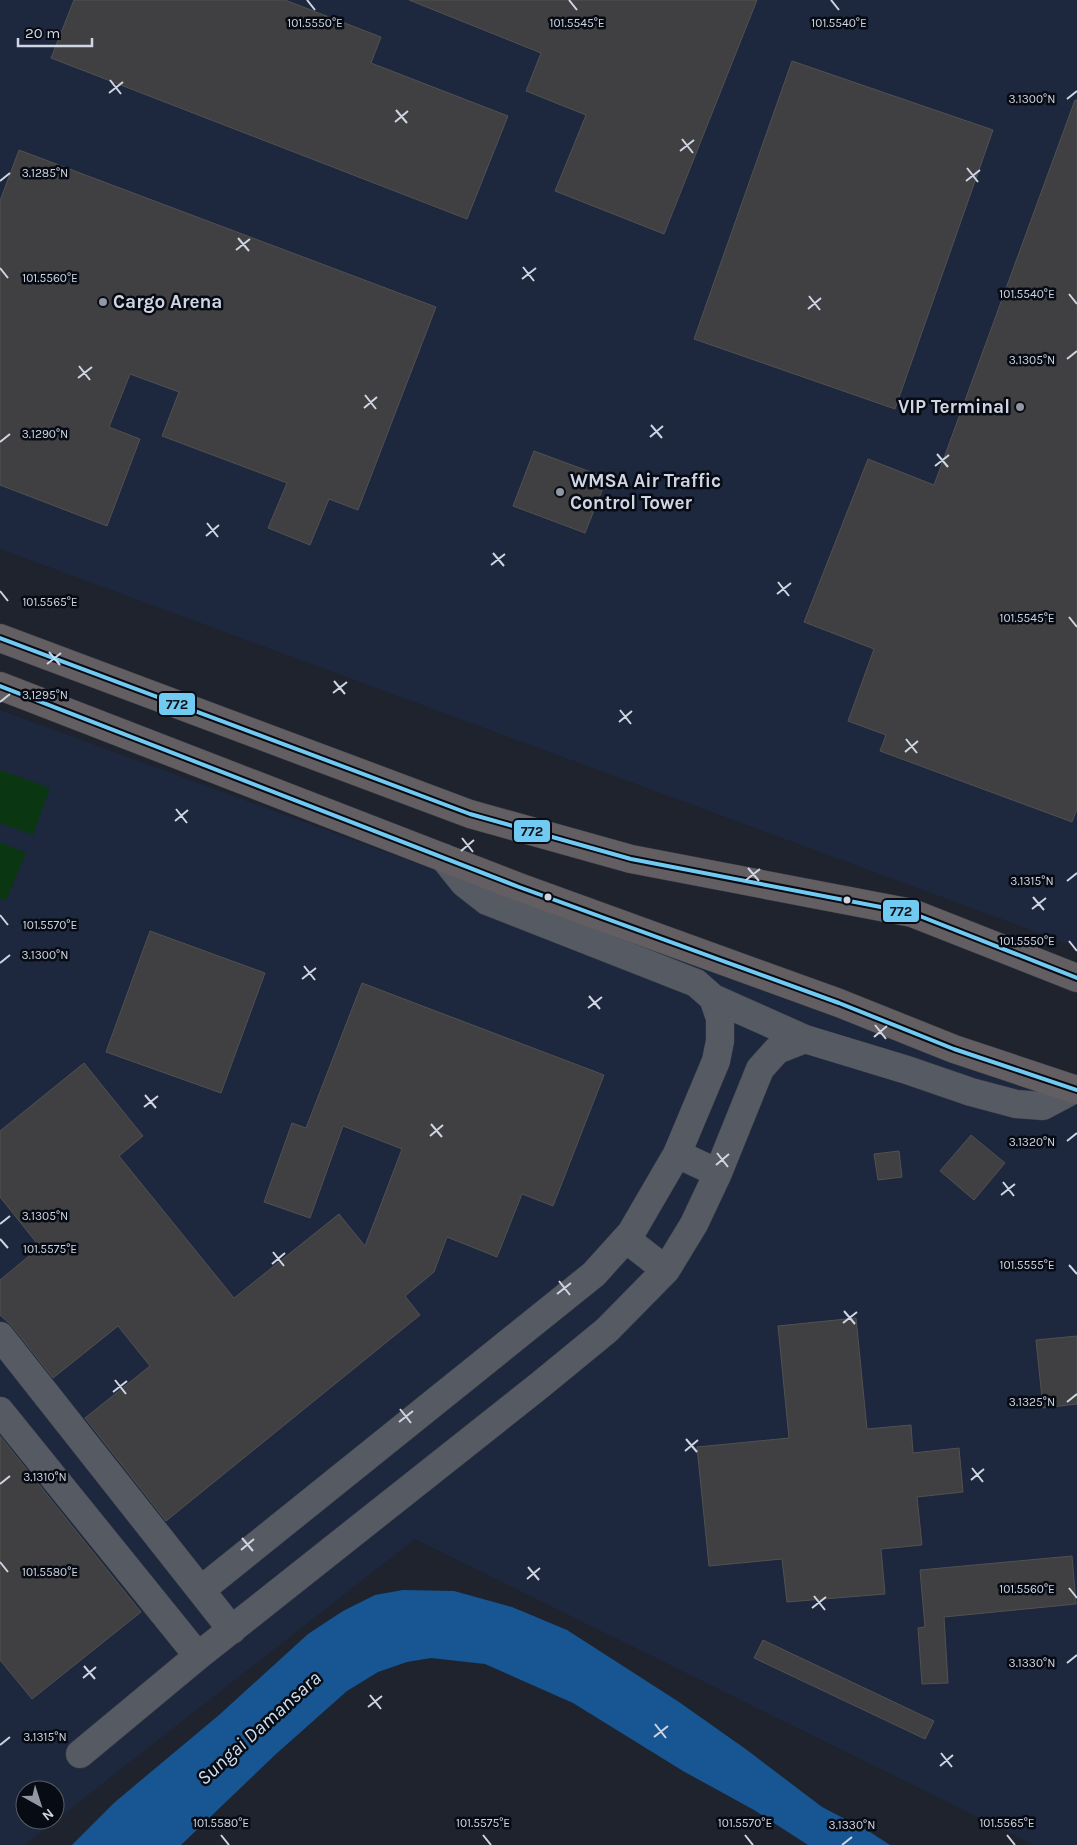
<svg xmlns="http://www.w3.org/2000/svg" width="1077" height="1845" font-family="Karla,sans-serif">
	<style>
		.built { fill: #1d273e; fill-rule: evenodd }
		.green { fill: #0a3712 }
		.water { fill: #175693 }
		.building { fill: #404042; stroke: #515151 }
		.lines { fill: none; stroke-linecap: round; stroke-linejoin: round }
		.street-casing { stroke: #393d47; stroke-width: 29 }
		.primary-casing { stroke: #393d47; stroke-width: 29 }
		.street { stroke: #565a62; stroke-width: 28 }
		.primary { stroke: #635e61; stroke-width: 28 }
		.bus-1-casing { stroke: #070b13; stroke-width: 8 }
		.bus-1 { stroke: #71caf2; stroke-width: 4 }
		.ticks { fill: none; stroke: #cfd5e2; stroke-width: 2 }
		.poi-dot { fill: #9197a3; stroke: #070b13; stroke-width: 2 }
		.bus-dot { fill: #cfd5e2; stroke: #070b13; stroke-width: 2 }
		.labels { text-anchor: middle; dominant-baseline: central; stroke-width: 5; stroke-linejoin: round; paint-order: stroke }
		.poi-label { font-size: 19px; font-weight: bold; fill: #cfd5e2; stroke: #070b13; text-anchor: start }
		.water-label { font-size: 20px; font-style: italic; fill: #cfe0f2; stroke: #070b13 }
		.ticks-label { font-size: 12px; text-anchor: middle; fill: #cfd5e2; stroke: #070b13; stroke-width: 5; stroke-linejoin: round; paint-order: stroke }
		.line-badge { stroke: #070b13; stroke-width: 2 }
		.pale-badge-label { font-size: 14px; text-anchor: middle; font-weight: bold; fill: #111 }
	</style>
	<rect width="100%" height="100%" fill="#1e232e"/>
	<!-- built -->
	<path class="built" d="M 0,0 L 1077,0 L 1077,947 L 0,549 Z
		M 0,710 L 1077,1106 L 1077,1845 L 1034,1845 L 415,1539 L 24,1845 L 0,1845 ZM 25,1790 L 55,1790 L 55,1820 L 25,1820 Z"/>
	<!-- green -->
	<path class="green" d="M 0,770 L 50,788 L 33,835 L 0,823 Z
		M 0,842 L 26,853 L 6,901 L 0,898 Z"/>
	<!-- water -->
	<path class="water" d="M 403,1590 L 454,1591 L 512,1607 L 567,1630 L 679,1702 L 747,1750 L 822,1807 L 870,1832 L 890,1845 L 808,1845 L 754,1810 L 683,1771 L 573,1703 L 485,1664 L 431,1658 L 407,1662 L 378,1672 L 347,1691 L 276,1754 L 181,1845 L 72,1845 L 115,1802 L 219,1715 L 308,1634 L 343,1611 L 375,1595 Z"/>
	<!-- building -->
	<path class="building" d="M 74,0 L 285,0 L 381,37 L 371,63 L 508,116 L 467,219 L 51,58 Z
		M 409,0 L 757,0 L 664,234 L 555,191 L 586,115 L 526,91 L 541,53 Z
		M 792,61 L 993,130 L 895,409 L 694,339 Z
		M 1075,100 L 1077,100 L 1077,809 L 1072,822 L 880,751 L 886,735 L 848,721 L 874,649 L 804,622 L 868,459 L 934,485 Z
		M 19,150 L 436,307 L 358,510 L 329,499 L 310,545 L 268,528 L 287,483 L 162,436 L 179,392 L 130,374 L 109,427 L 140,439 L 107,526 L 0,485 L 0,201 Z
		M 534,451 L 607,478 L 585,533 L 513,506 Z
		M 150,931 L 265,973 L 221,1093 L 106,1052 Z
		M 362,983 L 604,1075 L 553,1206 L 522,1194 L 497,1257 L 447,1237 L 434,1272 L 405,1296 L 420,1315 L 166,1521 L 85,1418 L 150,1366 L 118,1326 L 53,1378 L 12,1326 L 0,1315 L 0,1280 L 40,1247 L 0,1197 L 0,1131 L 84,1063 L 143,1136 L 119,1156 L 234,1298 L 339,1214 L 365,1246 L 402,1149 L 343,1126 L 310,1218 L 264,1202 L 292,1123 L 306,1128 Z
		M 971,1135 L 1005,1163 L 974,1200 L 940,1171 Z
		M 899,1151 L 902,1177 L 878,1180 L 874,1154 Z
		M 856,1318 L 867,1429 L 911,1425 L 913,1453 L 959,1448 L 963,1492 L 917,1497 L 922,1545 L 881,1549 L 885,1594 L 787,1602 L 782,1559 L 709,1566 L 697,1447 L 789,1438 L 778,1326 Z
		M 1077,1336 L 1077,1404 L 1043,1408 L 1036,1340 Z
		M 0,1436 L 141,1612 L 32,1699 L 0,1660 Z
		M 1072,1556 L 1076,1604 L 944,1617 L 948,1683 L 922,1684 L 918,1628 L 925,1627 L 920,1570 Z
		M 763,1640 L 934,1721 L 925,1739 L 754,1658 Z"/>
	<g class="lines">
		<defs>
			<path id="street" d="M 713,998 L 805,1039
				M 677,1154 L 718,1173
				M 626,1239 L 666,1270
				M 0,1336 L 232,1630
				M 0,1411 L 198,1656
				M 201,1590 L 594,1274 L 631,1233 L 677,1154 L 716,1061 L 720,1041 L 720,1018 L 713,998 L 696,983 L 487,901 L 464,883 L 444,858
				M 80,1754 L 198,1656 L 540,1385 L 607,1330 L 666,1270 L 694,1224 L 718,1173 L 760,1069 L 777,1050 L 805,1039 L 907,1070 L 971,1092 L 1016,1104 L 1043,1106 L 1075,1089"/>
			<path id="primary" d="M 0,638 L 470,814 L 631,859 L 912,913 L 1077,978
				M 0,686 L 519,887 L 839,1003 L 954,1049 L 1077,1090"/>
		</defs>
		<!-- street casing -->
		<use href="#street" class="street-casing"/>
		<!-- primary casing -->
		<use href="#primary" class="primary-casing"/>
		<!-- street -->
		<use href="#street" class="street"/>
		<!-- primary -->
		<use href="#primary" class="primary"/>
		<defs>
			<path id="bus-1" d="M 0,638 L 470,814 L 631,859 L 912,913 L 1077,978
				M 0,686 L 519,887 L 839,1003 L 954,1049 L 1077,1090"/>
		</defs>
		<!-- bus-1 casing -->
		<use href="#bus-1" class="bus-1-casing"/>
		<!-- bus-1 -->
		<use href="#bus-1" class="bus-1"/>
	</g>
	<!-- ticks -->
	<path class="ticks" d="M 307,0 L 315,10M 569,0 L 577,10M 831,0 L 839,10M 110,80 L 121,94M 109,93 L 123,82M 1067,99 L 1077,91M 396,110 L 407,123M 395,122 L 408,111M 682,139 L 693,153M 680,151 L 694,140M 967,168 L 978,182M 0,181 L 10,173M 966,181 L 980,170M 238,238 L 249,251M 236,250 L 250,239M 523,267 L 534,281M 0,268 L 8,278M 522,279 L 536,268M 1069,294 L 1077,304M 809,296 L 820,310M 808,309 L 821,298M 1067,359 L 1077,351M 79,366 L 90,380M 78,378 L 92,367M 365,395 L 376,409M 364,408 L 377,397M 651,425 L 662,438M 650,437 L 663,426M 0,442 L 10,434M 937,454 L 948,467M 935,466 L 949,455M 207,523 L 218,537M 206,536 L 219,525M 493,553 L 504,566M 491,565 L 505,554M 778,582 L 789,596M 0,591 L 8,601M 777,594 L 791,583M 1069,617 L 1077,627M 49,652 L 60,665M 47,664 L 61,653M 334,681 L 345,694M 333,693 L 347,682M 0,702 L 10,694M 620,710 L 631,724M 619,722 L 632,711M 906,739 L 917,753M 905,752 L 918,741M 176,809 L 187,823M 175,821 L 188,810M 462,838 L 473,852M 461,851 L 474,840M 748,868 L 759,881M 746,880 L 760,869M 1067,881 L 1077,873M 1033,897 L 1044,910M 1032,909 L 1046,898M 0,915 L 8,925M 1069,941 L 1077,951M 0,963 L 10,955M 304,966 L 315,980M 302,979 L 316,968M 589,996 L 600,1009M 588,1008 L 602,997M 875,1025 L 886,1039M 874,1037 L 887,1026M 145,1095 L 156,1108M 144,1107 L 158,1096M 431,1124 L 442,1137M 430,1136 L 443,1125M 1067,1141 L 1077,1133M 717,1153 L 728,1167M 716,1165 L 729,1154M 1003,1182 L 1014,1196M 1001,1195 L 1015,1184M 0,1224 L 10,1216M 0,1239 L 8,1248M 273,1252 L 284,1266M 272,1264 L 285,1253M 1069,1265 L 1077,1274M 559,1281 L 570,1295M 557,1294 L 571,1283M 844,1311 L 855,1324M 843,1323 L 857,1312M 115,1380 L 126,1394M 113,1392 L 127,1381M 1067,1402 L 1077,1394M 400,1409 L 411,1423M 399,1422 L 413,1411M 686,1439 L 697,1452M 685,1451 L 698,1440M 972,1468 L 983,1482M 971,1480 L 984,1469M 0,1484 L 10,1476M 242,1538 L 253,1551M 241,1550 L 254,1539M 0,1562 L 8,1572M 528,1567 L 539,1580M 527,1579 L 540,1568M 1069,1588 L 1077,1598M 814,1596 L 825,1610M 812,1608 L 826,1597M 1067,1663 L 1077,1655M 84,1666 L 95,1679M 83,1678 L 96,1667M 370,1695 L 381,1709M 368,1707 L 382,1696M 655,1724 L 666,1738M 654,1737 L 668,1726M 0,1745 L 10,1737M 941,1753 L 952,1767M 940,1766 L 953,1755M 221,1835 L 229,1845M 483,1835 L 491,1845M 745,1835 L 753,1845M 1007,1835 L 1015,1845M 842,1845 L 852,1837"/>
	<!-- markers -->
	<g class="poi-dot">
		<circle cx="103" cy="302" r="5"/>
		<circle cx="1020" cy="407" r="5"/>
		<circle cx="560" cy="492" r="5"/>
	</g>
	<g class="bus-dot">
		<circle cx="548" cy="897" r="4.5"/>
		<circle cx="847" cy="900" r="4.5"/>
	</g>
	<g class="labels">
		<!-- poi labels -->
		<g class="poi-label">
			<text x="113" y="302">Cargo Arena</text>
			<text x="1010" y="407" text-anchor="end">VIP Terminal</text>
			<text x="570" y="481">WMSA Air Traffic<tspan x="570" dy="22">Control Tower</tspan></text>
		</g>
		<!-- water labels -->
		<g class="water-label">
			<text transform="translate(259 1728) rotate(-42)">Sungai Damansara</text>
		</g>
	</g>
	<g class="ticks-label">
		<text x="315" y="27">101.5550°E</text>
		<text x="839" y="27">101.5540°E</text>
		<text x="577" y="27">101.5545°E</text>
		<text x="1032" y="103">3.1300°N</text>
		<text x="45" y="177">3.1285°N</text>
		<text x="50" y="282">101.5560°E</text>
		<text x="1027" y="298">101.5540°E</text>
		<text x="1032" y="364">3.1305°N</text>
		<text x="45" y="438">3.1290°N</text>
		<text x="50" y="606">101.5565°E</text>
		<text x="1027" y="622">101.5545°E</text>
		<text x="45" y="699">3.1295°N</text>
		<text x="1032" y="885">3.1315°N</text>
		<text x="50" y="929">101.5570°E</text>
		<text x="1027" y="945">101.5550°E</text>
		<text x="45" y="959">3.1300°N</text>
		<text x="1032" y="1146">3.1320°N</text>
		<text x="45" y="1220">3.1305°N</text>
		<text x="50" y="1253">101.5575°E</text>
		<text x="1027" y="1269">101.5555°E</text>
		<text x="1032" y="1406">3.1325°N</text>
		<text x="45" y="1481">3.1310°N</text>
		<text x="50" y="1576">101.5580°E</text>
		<text x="1027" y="1593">101.5560°E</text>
		<text x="1032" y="1667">3.1330°N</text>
		<text x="45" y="1741">3.1315°N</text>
		<text x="221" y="1827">101.5580°E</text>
		<text x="483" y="1827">101.5575°E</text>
		<text x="745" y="1827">101.5570°E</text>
		<text x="1007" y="1827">101.5565°E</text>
		<text x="852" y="1829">3.1330°N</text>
	</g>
	<g class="line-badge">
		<rect x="158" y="692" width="38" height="24" rx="5" fill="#71caf2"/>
		<rect x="513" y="819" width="38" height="24" rx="5" fill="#71caf2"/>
		<rect x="882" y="899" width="38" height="24" rx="5" fill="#71caf2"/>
	</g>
	<g class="pale-badge-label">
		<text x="177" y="709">772</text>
		<text x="532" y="836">772</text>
		<text x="901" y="916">772</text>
	</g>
	<!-- north arrow -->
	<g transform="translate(40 1805) rotate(141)"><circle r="24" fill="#070b13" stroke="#575c66"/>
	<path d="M0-4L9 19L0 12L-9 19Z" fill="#9197a3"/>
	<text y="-8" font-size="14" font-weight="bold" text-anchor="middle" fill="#cfd5e2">N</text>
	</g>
	<!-- scale -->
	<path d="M18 38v8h74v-8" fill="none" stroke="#cfd5e2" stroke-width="2.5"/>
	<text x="25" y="38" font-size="15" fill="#cfd5e2" stroke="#070b13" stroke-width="4" paint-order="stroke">20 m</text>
</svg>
